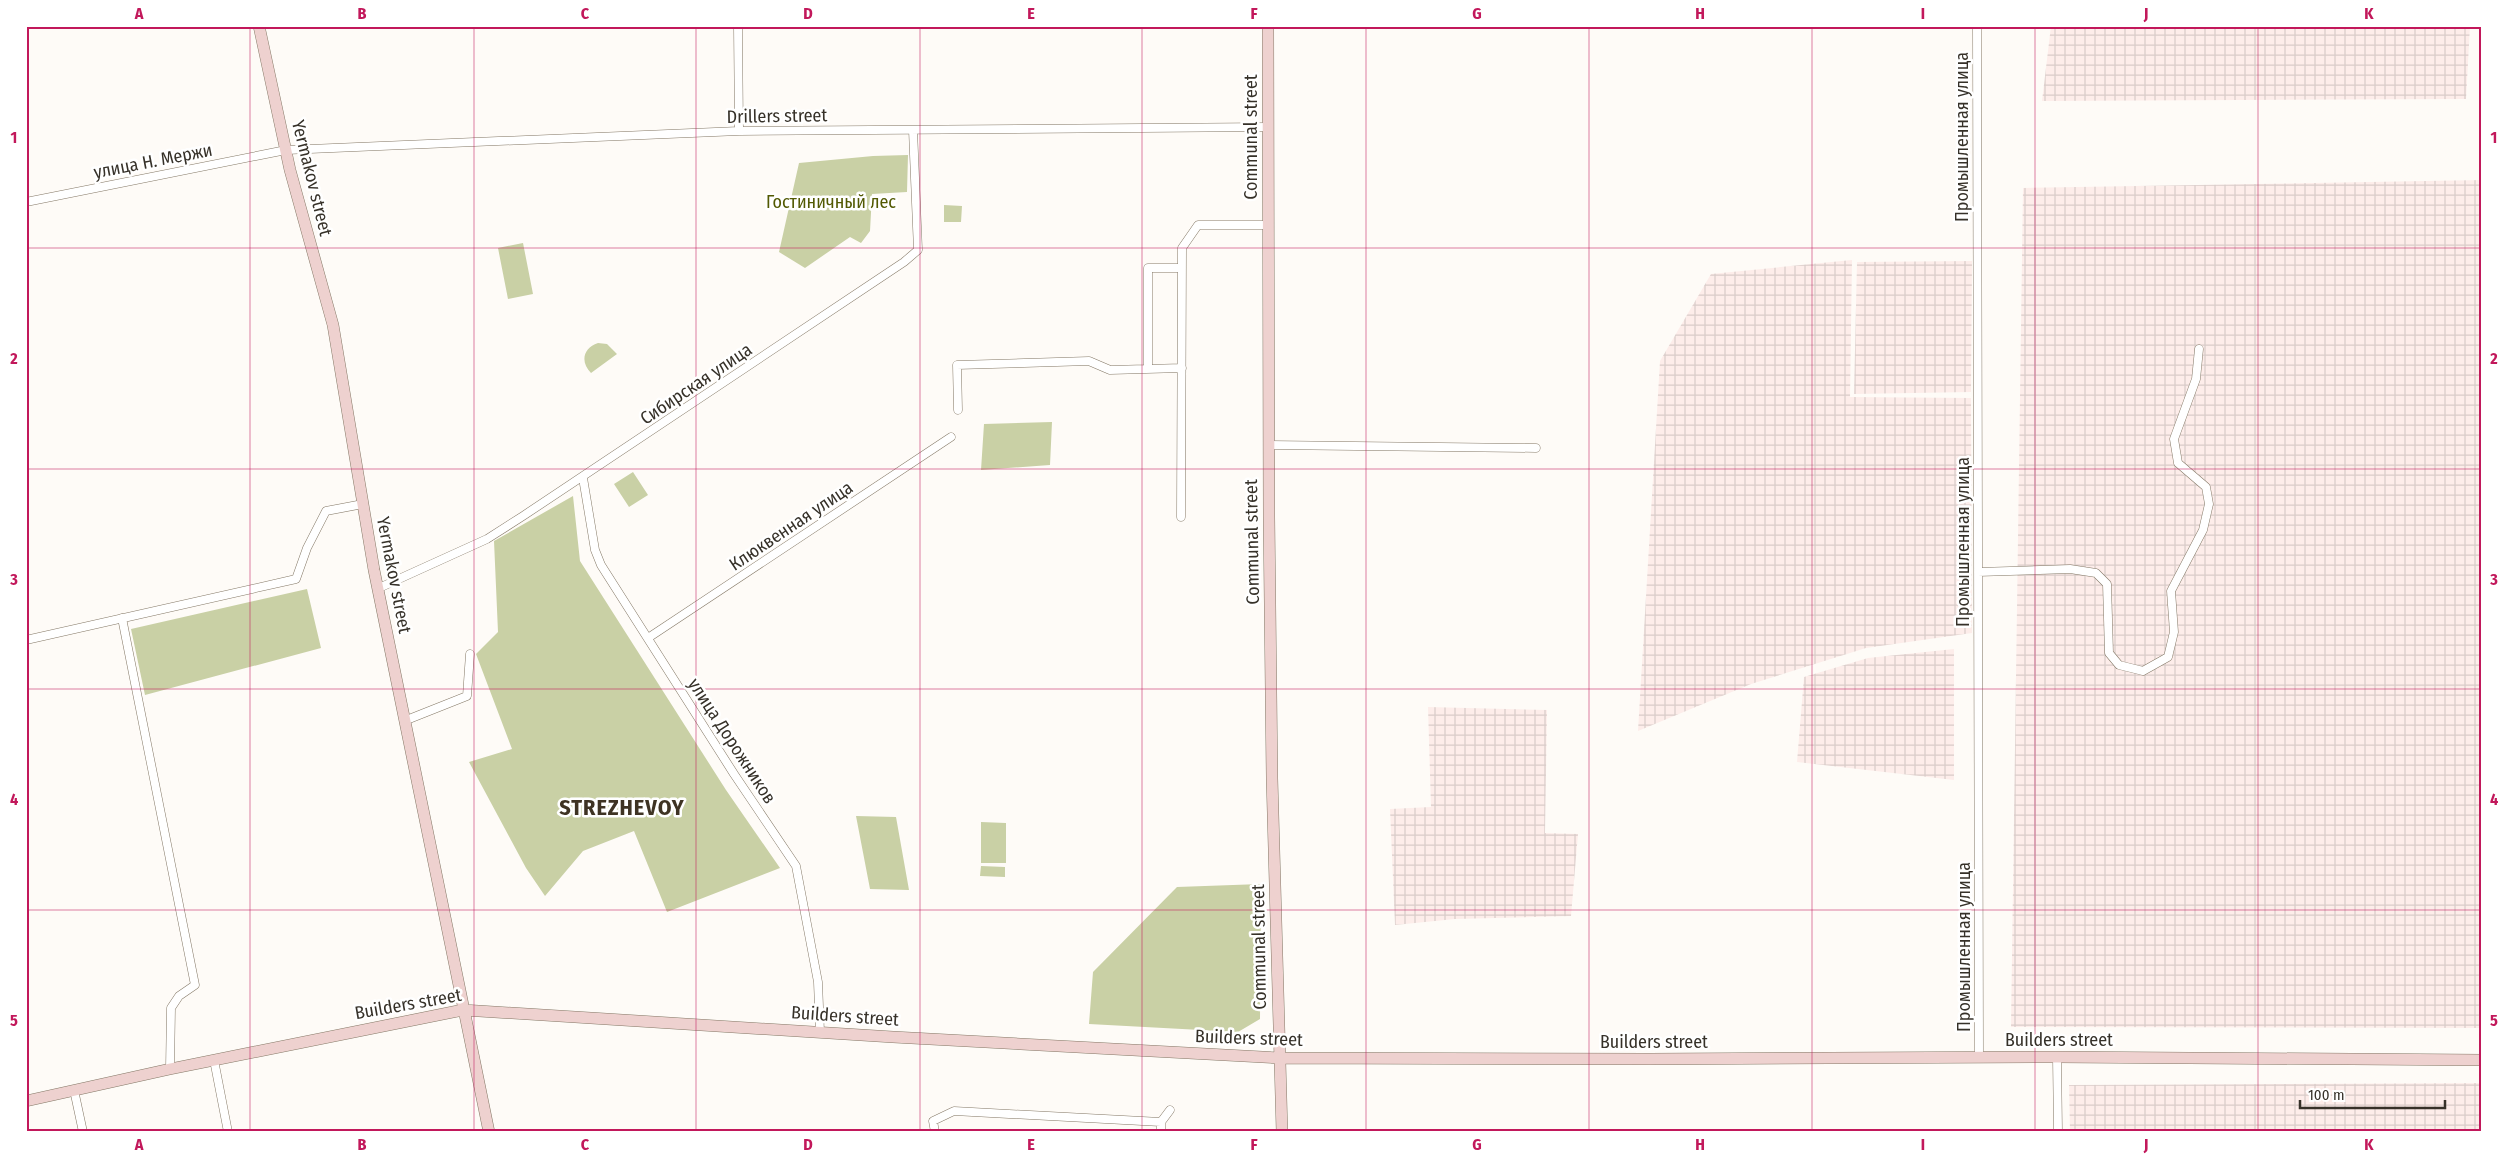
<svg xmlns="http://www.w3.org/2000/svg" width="2508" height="1158" font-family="'Fira Sans Condensed',sans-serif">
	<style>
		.industrial { fill: url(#industrial-grid) }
		.park { fill: #c9d0a5 }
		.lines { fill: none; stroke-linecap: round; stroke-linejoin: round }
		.street-casing { stroke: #847866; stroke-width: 9 }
		.secondary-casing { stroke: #847866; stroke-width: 12 }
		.street { stroke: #fff; stroke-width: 8 }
		.secondary { stroke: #eed1cf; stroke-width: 11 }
		.grid { fill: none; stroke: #c2185b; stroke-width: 1; stroke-opacity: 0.55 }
		.labels { text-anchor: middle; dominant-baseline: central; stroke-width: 5; stroke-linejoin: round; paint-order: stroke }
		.street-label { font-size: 18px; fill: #363129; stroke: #fff }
		.park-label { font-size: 18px; fill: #525903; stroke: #fff }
		.district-label { font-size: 22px; font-weight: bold; letter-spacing: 1px; fill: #3e3323; stroke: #fff }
		.neatline { fill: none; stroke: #c2185b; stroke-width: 2 }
		.grid-label { font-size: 16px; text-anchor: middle; font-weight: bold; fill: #c2185b }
	</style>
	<defs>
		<pattern id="industrial-grid" width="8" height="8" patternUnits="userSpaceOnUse" patternTransform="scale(1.25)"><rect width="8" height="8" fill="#fdedea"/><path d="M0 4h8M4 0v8" fill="none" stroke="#d9ccc9"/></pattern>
	</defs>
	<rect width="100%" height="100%" fill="#fefbf7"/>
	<!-- industrial -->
	<path class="industrial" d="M 2051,26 L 2470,26 L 2466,99 L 2042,101 Z
		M 2482,28 L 2482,107 L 2479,107 Z
		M 2482,180 L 2482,1028 L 2011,1027 L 2023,188 Z
		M 1852,260 L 1850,397 L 1971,398 L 1972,633 L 1866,648 L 1751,684 L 1638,731 L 1660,361 L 1711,274 Z
		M 1972,261 L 1971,392 L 1854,394 L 1857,262 Z
		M 1954,649 L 1954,780 L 1797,762 L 1804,677 L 1868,658 Z
		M 1428,707 L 1547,710 L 1545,833 L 1578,834 L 1571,916 L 1455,919 L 1395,925 L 1390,809 L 1431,807 Z
		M 2482,1083 L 2482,1132 L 2070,1132 L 2069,1085 Z"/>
	<!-- park -->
	<path class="park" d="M 908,155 L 907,192 L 872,194 L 870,231 L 861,243 L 850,237 L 805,268 L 779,252 L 799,163 L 873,156 Z
		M 944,205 L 962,206 L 961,222 L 944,222 Z
		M 523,243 L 533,294 L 508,299 L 498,248 Z
		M 598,343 L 607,344 L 617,354 L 591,373 C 580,362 583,348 598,343 Z
		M 1052,422 L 1050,465 L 981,470 L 984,424 Z
		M 633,472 L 648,495 L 629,507 L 614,484 Z
		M 573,496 L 580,561 L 726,790 L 780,868 L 667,912 L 634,831 L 583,851 L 545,896 L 526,868 L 469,762 L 512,749 L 476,654 L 498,632 L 494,541 Z
		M 307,589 L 321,648 L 145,695 L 131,629 Z
		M 856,816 L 896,817 L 909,890 L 870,889 Z
		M 981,822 L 1006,823 L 1006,863 L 981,863 Z
		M 981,866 L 1005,867 L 1005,877 L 980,876 Z
		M 1261,884 L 1260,1019 L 1238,1032 L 1089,1024 L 1093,972 L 1177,887 Z"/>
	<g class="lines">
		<defs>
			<path id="street" d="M 738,26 L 739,131
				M 1977,26 L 1979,1058
				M 26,202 L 286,150 L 739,131 L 1268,127
				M 1148,369 L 1148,268 L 1181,268
				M 958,410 L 957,365 L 1089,361 L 1110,370 L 1182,368
				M 1268,445 L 1536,448
				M 583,478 L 595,550 L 601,565 L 734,774 L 796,866 L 818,982 L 820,1032
				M 1181,517 L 1182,248 L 1198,225 L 1268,225
				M 1978,572 L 2070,569 L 2096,573 L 2107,584 L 2109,653 L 2119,665 L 2143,671 L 2168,657 L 2174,632 L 2171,591 L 2203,530 L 2209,504 L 2206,487 L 2178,463 L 2174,439 L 2196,379 L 2199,349
				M 379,588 L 487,539 L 523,516 L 904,262 L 918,250 L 913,130
				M 122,618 L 195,985 L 179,996 L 171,1008 L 170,1069
				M 648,638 L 951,437
				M 26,640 L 296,579 L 307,548 L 326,511 L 363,504
				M 404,721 L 467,696 L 470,654
				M 2057,1057 L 2058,1132
				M 214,1060 L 228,1132
				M 74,1090 L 83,1132
				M 1161,1122 L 1170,1110
				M 935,1132 L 933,1121 L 954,1111 L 1161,1122 L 1161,1132"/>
			<path id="secondary" d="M 259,26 L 290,170 L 333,325 L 374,570 L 489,1132
				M 1268,26 L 1269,517 L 1272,778 L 1282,1132
				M 26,1101 L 170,1069 L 463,1010 L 893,1037 L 1280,1058 L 1650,1059 L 2057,1057 L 2482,1060"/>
		</defs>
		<!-- street casing -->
		<use href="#street" class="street-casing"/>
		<!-- secondary casing -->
		<use href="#secondary" class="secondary-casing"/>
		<!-- street -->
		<use href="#street" class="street"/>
		<!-- secondary -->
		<use href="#secondary" class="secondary"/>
	</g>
	<!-- grid -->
	<path class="grid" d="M 250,26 L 250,1132M 474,26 L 474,1132M 696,26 L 696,1132M 920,26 L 920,1132M 1142,26 L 1142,1132M 1366,26 L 1366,1132M 1589,26 L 1589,1132M 1812,26 L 1812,1132M 2035,26 L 2035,1132M 2258,26 L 2258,1132M 26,248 L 2482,248M 26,469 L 2482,469M 26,689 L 2482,689M 26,910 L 2482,910"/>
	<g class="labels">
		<!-- street labels -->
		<g class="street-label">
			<text transform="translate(777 116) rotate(-1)">Drillers street</text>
			<text transform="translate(1251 137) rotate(-90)">Communal street</text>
			<text transform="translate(1962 137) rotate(-90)">Промышленная улица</text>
			<text transform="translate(153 161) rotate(-11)">улица Н. Мержи</text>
			<text transform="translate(312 178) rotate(76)">Yermakov street</text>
			<text transform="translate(696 384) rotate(-34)">Сибирская улица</text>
			<text transform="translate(791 526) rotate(-34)">Клюквенная улица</text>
			<text transform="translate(1252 542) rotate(-91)">Communal street</text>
			<text transform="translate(1963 542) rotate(-90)">Промышленная улица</text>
			<text transform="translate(394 575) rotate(79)">Yermakov street</text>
			<text transform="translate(732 741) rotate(57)">улица Дорожников</text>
			<text transform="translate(1259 947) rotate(-91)">Communal street</text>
			<text transform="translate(1964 947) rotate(-90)">Промышленная улица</text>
			<text transform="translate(408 1004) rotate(-10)">Builders street</text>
			<text transform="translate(845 1016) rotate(4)">Builders street</text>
			<text transform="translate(1249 1038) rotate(2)">Builders street</text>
			<text x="2059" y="1040">Builders street</text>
			<text x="1654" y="1042">Builders street</text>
		</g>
		<!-- park labels -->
		<g class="park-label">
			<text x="831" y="202">Гостиничный лес</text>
		</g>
		<!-- district labels -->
		<g class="district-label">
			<text x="622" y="807">STREZHEVOY</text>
		</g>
	</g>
	<!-- border -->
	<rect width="2508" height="1158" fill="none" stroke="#ffffff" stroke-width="55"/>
	<!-- scale -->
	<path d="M2300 1100v8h145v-8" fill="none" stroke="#363129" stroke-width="2.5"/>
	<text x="2308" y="1100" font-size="15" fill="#363129" stroke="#ffffff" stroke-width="4" paint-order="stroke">100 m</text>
	<rect x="28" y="28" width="2452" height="1102" class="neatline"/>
	<g class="grid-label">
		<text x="139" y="19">A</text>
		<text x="362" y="19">B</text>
		<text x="585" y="19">C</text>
		<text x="808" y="19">D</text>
		<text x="1031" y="19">E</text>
		<text x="1254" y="19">F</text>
		<text x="1477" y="19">G</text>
		<text x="1700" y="19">H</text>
		<text x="1923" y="19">I</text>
		<text x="2146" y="19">J</text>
		<text x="2369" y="19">K</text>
		<text x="14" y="143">1</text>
		<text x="2494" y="143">1</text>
		<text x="14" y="364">2</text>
		<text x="2494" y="364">2</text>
		<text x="14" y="585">3</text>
		<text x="2494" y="585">3</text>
		<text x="14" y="805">4</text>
		<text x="2494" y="805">4</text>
		<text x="14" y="1026">5</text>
		<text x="2494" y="1026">5</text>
		<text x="139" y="1150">A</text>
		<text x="362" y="1150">B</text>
		<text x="585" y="1150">C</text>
		<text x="808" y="1150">D</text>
		<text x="1031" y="1150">E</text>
		<text x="1254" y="1150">F</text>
		<text x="1477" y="1150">G</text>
		<text x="1700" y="1150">H</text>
		<text x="1923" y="1150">I</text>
		<text x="2146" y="1150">J</text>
		<text x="2369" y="1150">K</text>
	</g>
</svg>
